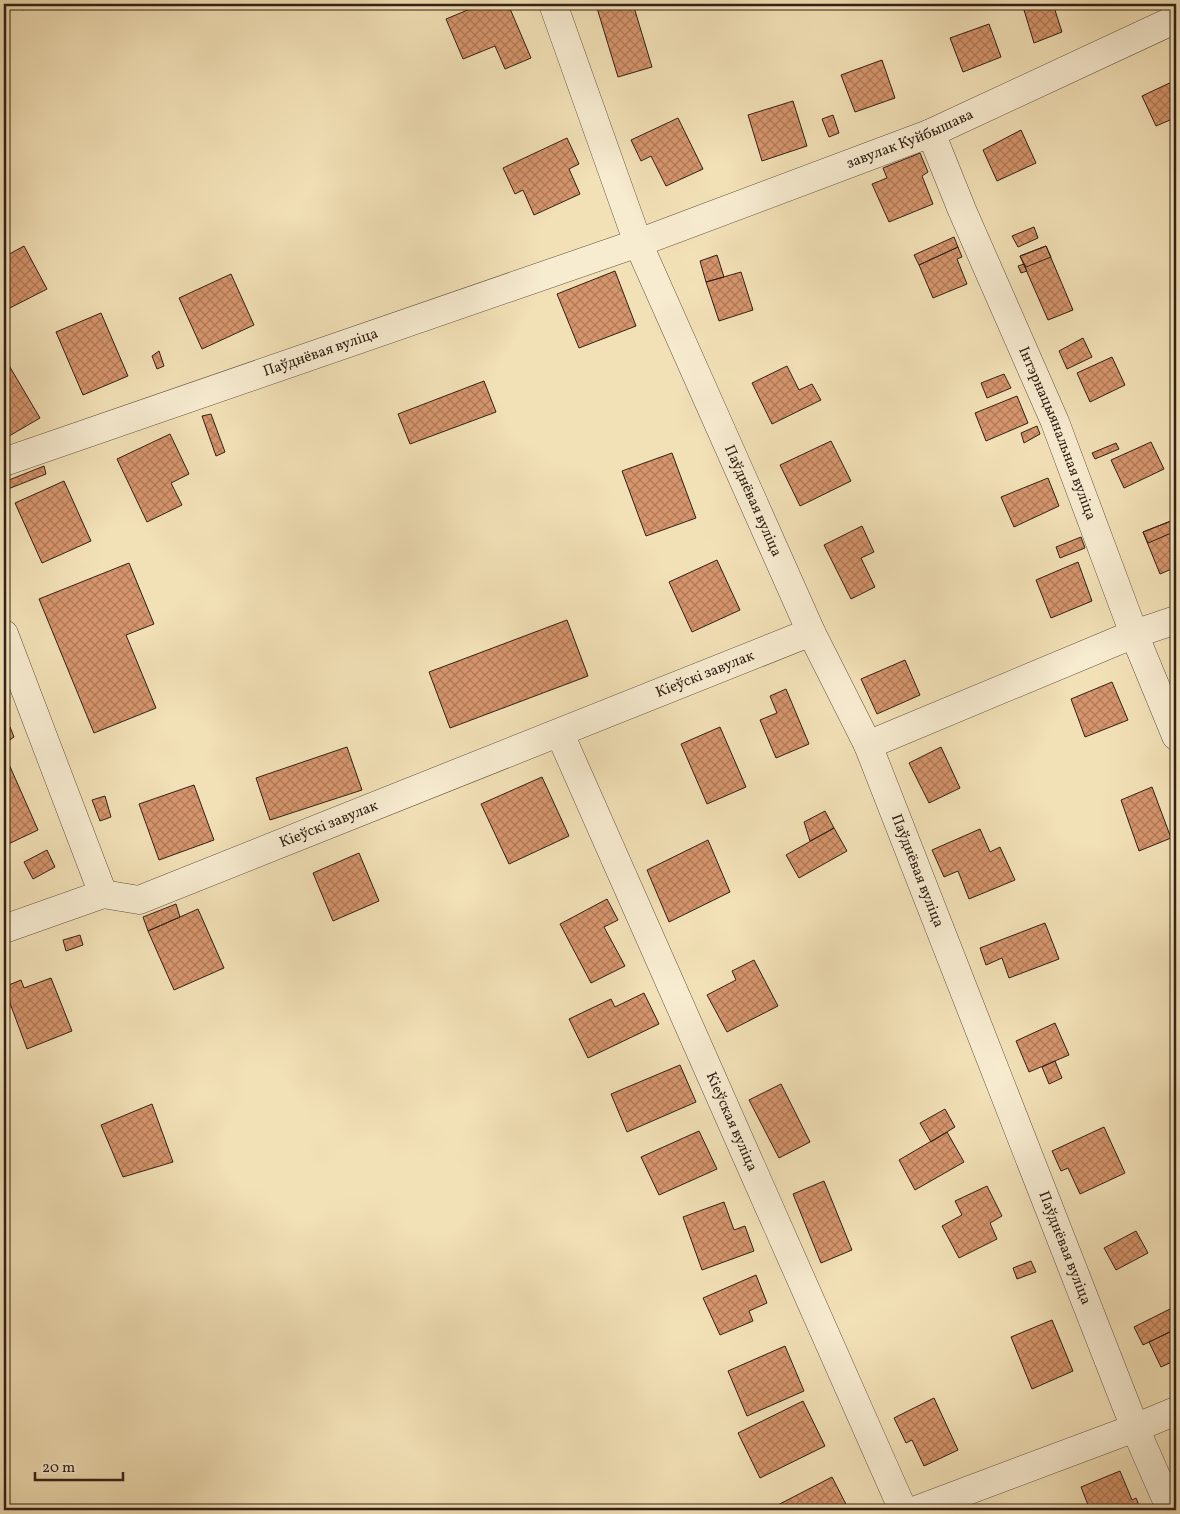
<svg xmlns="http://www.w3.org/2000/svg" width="1180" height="1514" font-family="Vollkorn,serif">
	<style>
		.building { fill: url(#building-cross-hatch); stroke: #322116 }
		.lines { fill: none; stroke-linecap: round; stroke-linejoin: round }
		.minor-casing { stroke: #62513e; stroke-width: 29 }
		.minor { stroke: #f7ebd0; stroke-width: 28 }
		.labels { text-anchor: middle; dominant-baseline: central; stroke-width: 4; stroke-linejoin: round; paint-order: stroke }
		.street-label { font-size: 15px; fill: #322116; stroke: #f7ebd0 }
	</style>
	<defs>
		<pattern id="building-cross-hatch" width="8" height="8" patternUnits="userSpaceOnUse" patternTransform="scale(1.25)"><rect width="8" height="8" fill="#d6956c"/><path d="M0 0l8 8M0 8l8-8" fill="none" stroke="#ae7958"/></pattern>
	</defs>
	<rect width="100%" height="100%" fill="#f2e0b6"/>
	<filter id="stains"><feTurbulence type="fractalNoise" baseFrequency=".004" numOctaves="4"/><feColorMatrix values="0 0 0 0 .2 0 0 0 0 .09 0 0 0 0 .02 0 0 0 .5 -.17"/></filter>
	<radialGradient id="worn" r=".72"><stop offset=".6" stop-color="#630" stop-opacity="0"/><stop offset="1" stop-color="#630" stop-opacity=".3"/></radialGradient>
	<!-- building -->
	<path class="building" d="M 20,4 L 38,4 L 23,10 Z
		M 482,4 L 508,4 L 531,58 L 505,69 L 495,46 L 463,59 L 446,19 Z
		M 611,4 L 633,4 L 652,67 L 618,77 L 597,8 Z
		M 1043,4 L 1053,4 L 1062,32 L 1034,43 L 1024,10 Z
		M 989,24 L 1001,57 L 963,72 L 950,38 Z
		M 882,60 L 895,98 L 855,112 L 841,75 Z
		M 1176,80 L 1176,133 L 1170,120 L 1156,126 L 1142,96 Z
		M 793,101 L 807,146 L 762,161 L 748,115 Z
		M 833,115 L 839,133 L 829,137 L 822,119 Z
		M 678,118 L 703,169 L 666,186 L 651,156 L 641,161 L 631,140 Z
		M 1021,130 L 1036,163 L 997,181 L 983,150 Z
		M 567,138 L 579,164 L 569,169 L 580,194 L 534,215 L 523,190 L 515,194 L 503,168 Z
		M 920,153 L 928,172 L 922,176 L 933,204 L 889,222 L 872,184 L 887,178 L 883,168 Z
		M 1034,227 L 1038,238 L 1018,247 L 1012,236 Z
		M 954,237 L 958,247 L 919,265 L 914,255 Z
		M 24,246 L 47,289 L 4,311 L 4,257 Z
		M 1046,246 L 1073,310 L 1048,320 L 1020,256 Z
		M 1046,246 L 1051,257 L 1026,267 L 1020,256 Z
		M 958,247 L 962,257 L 957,259 L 967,284 L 933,298 L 919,265 Z
		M 717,255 L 724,277 L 706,282 L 700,261 Z
		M 1024,264 L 1027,271 L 1021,273 L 1018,266 Z
		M 615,271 L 636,326 L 579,348 L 557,294 Z
		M 741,272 L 753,310 L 719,321 L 706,282 Z
		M 231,274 L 254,325 L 202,349 L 179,298 Z
		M 101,313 L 128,376 L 83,395 L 56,332 Z
		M 1083,338 L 1092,357 L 1067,369 L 1059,351 Z
		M 159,351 L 164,366 L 157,369 L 152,356 Z
		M 4,357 L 40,418 L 4,439 Z
		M 1112,357 L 1125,385 L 1090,402 L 1077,373 Z
		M 787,366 L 799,390 L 812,384 L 821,400 L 772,424 L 752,383 Z
		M 1004,374 L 1011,388 L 987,398 L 981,383 Z
		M 484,381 L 496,412 L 410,444 L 398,414 Z
		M 1017,396 L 1028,423 L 986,441 L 975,413 Z
		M 211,414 L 225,452 L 216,456 L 202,416 Z
		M 1037,426 L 1040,434 L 1024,443 L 1021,433 Z
		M 170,434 L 189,474 L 171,483 L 182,505 L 147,522 L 117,459 Z
		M 831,441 L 851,481 L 800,506 L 780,465 Z
		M 1151,442 L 1164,469 L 1124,488 L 1111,460 Z
		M 1116,443 L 1119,449 L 1095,459 L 1092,453 Z
		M 672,453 L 696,518 L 646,536 L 622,471 Z
		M 44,466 L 46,474 L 8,489 L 4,482 Z
		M 1048,478 L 1059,506 L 1014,527 L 1001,497 Z
		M 64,481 L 91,541 L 42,563 L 15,503 Z
		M 1176,519 L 1176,567 L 1160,574 L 1143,532 Z
		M 1176,519 L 1176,531 L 1148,543 L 1143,532 Z
		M 862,526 L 874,552 L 861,558 L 875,587 L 851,599 L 824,545 Z
		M 1081,537 L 1085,548 L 1060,558 L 1056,547 Z
		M 717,560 L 740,610 L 692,632 L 669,582 Z
		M 1078,562 L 1092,601 L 1051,618 L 1036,580 Z
		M 129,563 L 154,624 L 126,635 L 156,708 L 94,733 L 39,599 Z
		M 567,620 L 588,676 L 450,728 L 429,672 Z
		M 905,660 L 920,695 L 877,714 L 861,679 Z
		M 1112,682 L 1128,720 L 1085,737 L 1071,699 Z
		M 786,689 L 809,744 L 776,758 L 760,720 L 777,713 L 770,696 Z
		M 10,727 L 14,737 L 4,744 L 4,732 Z
		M 720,727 L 746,787 L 707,804 L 681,744 Z
		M 347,747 L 362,790 L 270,820 L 256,778 Z
		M 941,747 L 960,788 L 929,803 L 909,763 Z
		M 4,753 L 38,830 L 4,846 Z
		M 542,777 L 569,836 L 509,864 L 481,804 Z
		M 194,785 L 214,840 L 159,860 L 139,804 Z
		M 1152,787 L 1171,838 L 1139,851 L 1121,800 Z
		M 105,796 L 111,817 L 100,821 L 92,800 Z
		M 825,811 L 834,828 L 810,841 L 804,822 Z
		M 834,828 L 847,851 L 799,878 L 786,855 Z
		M 980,829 L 990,852 L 1000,847 L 1015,880 L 969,899 L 958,871 L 944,877 L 932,850 Z
		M 708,840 L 730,892 L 669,922 L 647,870 Z
		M 47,850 L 55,867 L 33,879 L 24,862 Z
		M 359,853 L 379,901 L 333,921 L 313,873 Z
		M 607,899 L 618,920 L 604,927 L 625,966 L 591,983 L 560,924 Z
		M 176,904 L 180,917 L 148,931 L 143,917 Z
		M 198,909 L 224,968 L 174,990 L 148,931 Z
		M 1045,923 L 1059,959 L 1009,978 L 1002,958 L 986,965 L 980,948 Z
		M 80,935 L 83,945 L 66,951 L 63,940 Z
		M 754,960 L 778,1006 L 727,1032 L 707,995 L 736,980 L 732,971 Z
		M 51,978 L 72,1031 L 27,1049 L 4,987 L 21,980 L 24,988 Z
		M 644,993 L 659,1024 L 588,1058 L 569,1019 L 611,999 L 615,1007 Z
		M 1055,1023 L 1069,1055 L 1029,1072 L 1016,1041 Z
		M 1055,1061 L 1062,1078 L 1049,1084 L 1042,1067 Z
		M 680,1065 L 696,1102 L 627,1132 L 611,1094 Z
		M 781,1084 L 810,1142 L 779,1158 L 749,1100 Z
		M 152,1104 L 173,1162 L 123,1177 L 101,1125 Z
		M 945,1109 L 955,1127 L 931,1142 L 920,1123 Z
		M 1104,1127 L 1125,1173 L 1080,1194 L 1068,1168 L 1061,1171 L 1052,1151 Z
		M 699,1131 L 717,1169 L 659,1195 L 641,1157 Z
		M 947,1132 L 964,1162 L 915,1190 L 899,1160 Z
		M 824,1181 L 852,1250 L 821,1263 L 793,1194 Z
		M 987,1186 L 1002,1216 L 990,1223 L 997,1239 L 959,1258 L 942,1226 L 962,1215 L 955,1201 Z
		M 724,1202 L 734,1230 L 745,1226 L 754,1251 L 702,1270 L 683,1217 Z
		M 1136,1231 L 1148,1253 L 1116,1270 L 1104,1248 Z
		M 1031,1261 L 1036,1272 L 1017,1279 L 1013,1268 Z
		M 756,1275 L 767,1303 L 749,1311 L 753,1321 L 720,1335 L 703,1298 Z
		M 1172,1308 L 1176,1316 L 1176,1329 L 1143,1345 L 1134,1327 Z
		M 1052,1320 L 1073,1371 L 1032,1389 L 1011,1337 Z
		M 1176,1329 L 1176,1360 L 1161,1367 L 1149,1342 Z
		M 785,1346 L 804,1391 L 747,1416 L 728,1371 Z
		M 934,1398 L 958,1450 L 924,1466 L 912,1440 L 906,1443 L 894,1418 Z
		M 803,1401 L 825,1446 L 760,1478 L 738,1433 Z
		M 1120,1471 L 1132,1500 L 1136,1498 L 1141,1510 L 1090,1510 L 1081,1487 Z
		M 832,1477 L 849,1510 L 768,1510 Z"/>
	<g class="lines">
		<defs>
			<g id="minor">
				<path id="s1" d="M 553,4 L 638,243 L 811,632 L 868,745 L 1135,1428 L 1171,1510"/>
				<path id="s2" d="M 931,133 L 962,210 L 1055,422 L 1134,634 L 1176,736"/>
				<path id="s3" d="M 4,462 L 638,243 L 931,133 L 1176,19"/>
				<path id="s4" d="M 4,634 L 103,894 L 139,900 L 811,632"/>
				<path id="s5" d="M 560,734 L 903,1510"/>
				<path d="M 868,745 L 1134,634 L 1176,620"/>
				<path d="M 4,929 L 103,894"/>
				<path d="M 916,1510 L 1135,1428 L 1176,1411"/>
			</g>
		</defs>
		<!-- minor casing -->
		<use href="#minor" class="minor-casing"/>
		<!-- minor -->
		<use href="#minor" class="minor"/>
	</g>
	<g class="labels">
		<!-- street labels -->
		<g class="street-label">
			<text stroke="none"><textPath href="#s3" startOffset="962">завулак Куйбышава</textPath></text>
			<text stroke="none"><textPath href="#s3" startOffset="335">Паўднёвая вуліца</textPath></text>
			<text stroke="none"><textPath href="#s2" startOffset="326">Інтэрнацыянальная вуліца</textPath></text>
			<text stroke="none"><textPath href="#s1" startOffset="536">Паўднёвая вуліца</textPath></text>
			<text stroke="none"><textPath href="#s4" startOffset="924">Кіеўскі завулак</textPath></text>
			<text stroke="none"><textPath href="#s4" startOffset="519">Кіеўскі завулак</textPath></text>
			<text stroke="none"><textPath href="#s1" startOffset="941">Паўднёвая вуліца</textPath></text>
			<text stroke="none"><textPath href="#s5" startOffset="424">Кіеўская вуліца</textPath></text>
			<text stroke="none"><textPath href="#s1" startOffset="1346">Паўднёвая вуліца</textPath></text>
		</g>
	</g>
	<!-- margin -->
	<rect width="1180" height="1514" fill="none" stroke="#f2e0b6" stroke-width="20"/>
	<rect x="5" y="5" width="1170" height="1504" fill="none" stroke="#322116" stroke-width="2.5"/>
	<rect x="10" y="10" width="1160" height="1494" fill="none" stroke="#322116"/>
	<!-- scale -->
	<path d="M35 1472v8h88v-8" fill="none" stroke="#322116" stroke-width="2.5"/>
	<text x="42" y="1472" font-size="15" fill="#322116" stroke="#f7ebd0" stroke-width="4" paint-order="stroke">20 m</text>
	<rect width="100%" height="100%" filter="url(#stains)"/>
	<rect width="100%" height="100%" fill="url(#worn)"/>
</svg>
